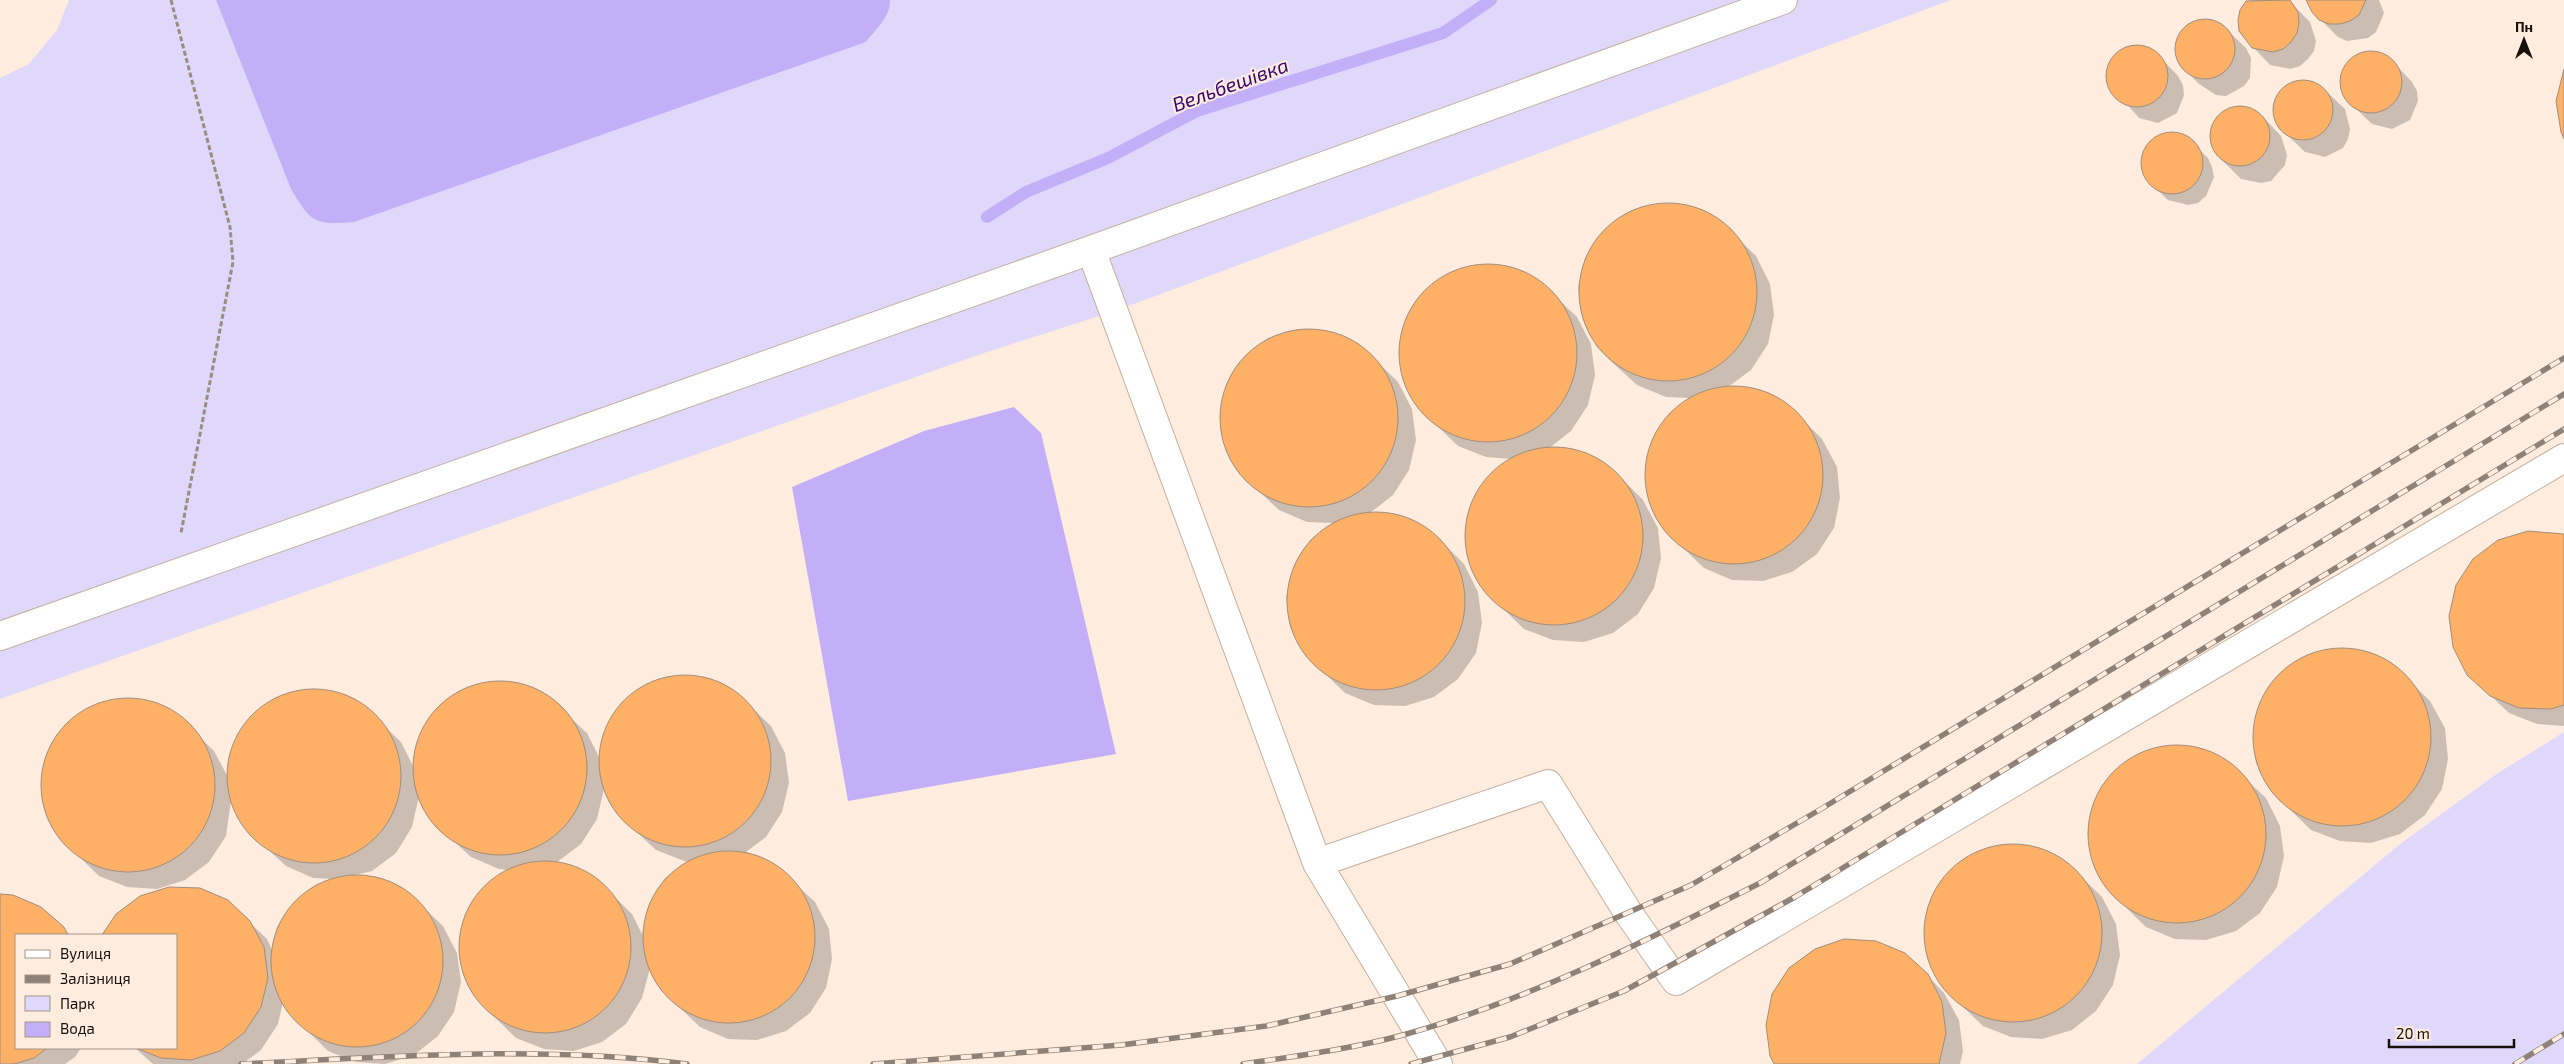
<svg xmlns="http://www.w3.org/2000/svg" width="2564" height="1064" font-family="'Exo 2',sans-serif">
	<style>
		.green { fill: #e0d8fb }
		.water { fill: #c2aff7 }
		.shadow { fill: #0003; fill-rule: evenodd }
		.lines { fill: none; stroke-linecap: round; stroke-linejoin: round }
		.stream { stroke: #c2aff7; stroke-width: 12 }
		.building { fill: #fdb066; stroke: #a08d7c }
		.minor-casing { stroke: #c4b09f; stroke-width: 30 }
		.path { stroke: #998c81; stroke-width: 3; stroke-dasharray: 5 2.5; stroke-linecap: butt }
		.minor { stroke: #fff; stroke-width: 28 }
		.rail-casing { stroke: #8e8278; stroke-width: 5.5 }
		.rail { stroke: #feeddf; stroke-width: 4; stroke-dasharray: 11; stroke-linecap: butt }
		.labels { text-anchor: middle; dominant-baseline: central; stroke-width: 4; stroke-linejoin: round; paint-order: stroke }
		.water-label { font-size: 20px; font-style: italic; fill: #390571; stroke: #feeddf }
	</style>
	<rect width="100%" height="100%" fill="#feeddf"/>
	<!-- green -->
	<path class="green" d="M 69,0 L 1951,0 L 1115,311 L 987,352 L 0,699 L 0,78 L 29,64 L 57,30 Z
		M 2564,732 L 2564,1064 L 2137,1064 L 2400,844 L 2498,773 Z"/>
	<!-- water -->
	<path class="water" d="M 216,0 L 890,0 C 891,16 875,30 866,42 L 354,222 C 315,225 311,223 291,189 Z
		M 1014,407 L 1041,433 L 1116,754 L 848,801 L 792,487 L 924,431 Z"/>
	<!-- shadow -->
	<path class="shadow" d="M 2250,0 L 2288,0 L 2310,22 L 2316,41 L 2314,51 L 2308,59 L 2300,66 L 2290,69 L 2270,65 L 2253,47 L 2247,2 Z
		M 2308,0 L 2379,0 L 2384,13 L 2376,32 L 2368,38 L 2347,41 L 2338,37 L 2320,19 Z
		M 2201,19 L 2221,24 L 2246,48 L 2251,58 L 2250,78 L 2244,86 L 2226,96 L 2216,95 L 2199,84 L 2182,67 L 2177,57 L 2178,37 L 2183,29 Z
		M 2133,46 L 2143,47 L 2161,58 L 2178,76 L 2183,85 L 2184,95 L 2177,113 L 2158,123 L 2139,118 L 2109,84 L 2109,64 L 2123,49 Z
		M 2367,53 L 2377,53 L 2395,64 L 2412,82 L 2417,91 L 2418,101 L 2410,120 L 2392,129 L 2372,124 L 2347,100 L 2342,91 L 2343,71 L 2349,62 Z
		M 2300,80 L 2310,81 L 2327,92 L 2345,109 L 2350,129 L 2348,139 L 2343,148 L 2325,157 L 2305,152 L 2280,128 L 2275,118 L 2276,98 L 2290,83 Z
		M 2236,107 L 2246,108 L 2264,118 L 2281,136 L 2287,155 L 2285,165 L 2271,181 L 2261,183 L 2241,179 L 2216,154 L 2211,145 L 2212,125 L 2218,116 Z
		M 2168,134 L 2188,139 L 2208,158 L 2212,167 L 2214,177 L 2206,196 L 2198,203 L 2188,205 L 2168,200 L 2148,181 L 2143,172 L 2142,162 L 2150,143 Z
		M 1657,204 L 1687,206 L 1716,217 L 1756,256 L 1770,284 L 1774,315 L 1768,344 L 1751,370 L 1728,387 L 1754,389 L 1782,401 L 1805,422 L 1822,439 L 1837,467 L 1840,498 L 1834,528 L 1817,554 L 1792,572 L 1763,581 L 1732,580 L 1704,568 L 1663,529 L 1649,502 L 1645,471 L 1652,441 L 1668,415 L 1690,398 L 1666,397 L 1637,385 L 1614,364 L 1596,346 L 1583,319 L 1578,288 L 1585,258 L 1602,232 L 1627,213 Z
		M 1477,265 L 1508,266 L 1536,278 L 1577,317 L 1591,344 L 1595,375 L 1588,405 L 1571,431 L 1548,449 L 1574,450 L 1602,461 L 1626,483 L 1643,500 L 1658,528 L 1661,558 L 1654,588 L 1638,614 L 1613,633 L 1584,642 L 1553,640 L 1524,629 L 1484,590 L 1469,562 L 1466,532 L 1472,502 L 1489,476 L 1512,459 L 1486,457 L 1458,446 L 1435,424 L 1417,407 L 1403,379 L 1399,348 L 1406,319 L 1423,293 L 1447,274 Z
		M 1298,329 L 1329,331 L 1358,343 L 1398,382 L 1412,409 L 1416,440 L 1409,470 L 1393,495 L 1370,513 L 1395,514 L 1424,526 L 1447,547 L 1464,564 L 1478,592 L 1482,623 L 1476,653 L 1458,679 L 1434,697 L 1405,706 L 1374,705 L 1345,693 L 1305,654 L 1290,627 L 1286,597 L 1294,567 L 1310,540 L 1333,523 L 1307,522 L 1279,510 L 1252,485 L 1238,471 L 1224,444 L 1220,413 L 1227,383 L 1244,358 L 1268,338 Z
		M 2528,532 L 2564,535 L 2564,726 L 2537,724 L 2509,713 L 2486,691 Z
		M 2330,649 L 2361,650 L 2390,662 L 2430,701 L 2445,728 L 2448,759 L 2442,789 L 2425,815 L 2400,834 L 2371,843 L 2340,841 L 2311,830 L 2271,791 L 2256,763 L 2253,733 L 2260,703 L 2276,677 L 2301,658 Z
		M 674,676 L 704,677 L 732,689 L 771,726 L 785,753 L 789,783 L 782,812 L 766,837 L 746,852 L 775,865 L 815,902 L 829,929 L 832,959 L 826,988 L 810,1013 L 786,1031 L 757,1040 L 728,1039 L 700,1027 L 660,989 L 650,968 L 642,998 L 626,1024 L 602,1042 L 574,1051 L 544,1049 L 516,1038 L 477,1000 L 463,973 L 459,944 L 466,914 L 482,889 L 508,870 L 499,869 L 471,857 L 431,820 L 419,796 L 412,827 L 396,853 L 372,871 L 356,875 L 376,877 L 403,888 L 443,926 L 457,953 L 461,982 L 454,1012 L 438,1036 L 414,1055 L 385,1064 L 356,1062 L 328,1051 L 288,1012 L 283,1002 L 278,1024 L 261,1050 L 242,1064 L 153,1064 L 135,1048 L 176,1048 L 176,935 L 104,935 L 117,915 L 249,922 L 267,939 L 272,950 L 277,927 L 294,902 L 317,884 L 333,879 L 313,878 L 286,866 L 246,829 L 231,801 L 226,836 L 209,862 L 185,880 L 157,889 L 127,887 L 99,876 L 59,837 L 46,811 L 42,781 L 49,752 L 65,727 L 88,709 L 117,700 L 147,701 L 175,713 L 214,751 L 229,779 L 235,743 L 251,718 L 275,700 L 304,691 L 334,692 L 361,704 L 401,742 L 413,766 L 420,734 L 436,709 L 460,691 L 489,682 L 519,684 L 546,696 L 587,733 L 599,757 L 606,727 L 622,702 L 645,685 ZM 604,789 L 616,813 L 656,850 L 687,862 L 665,878 L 649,904 L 642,934 L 632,914 L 592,875 L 564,864 L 556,863 L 581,844 L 597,819 Z
		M 2166,746 L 2197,747 L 2225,760 L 2266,798 L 2280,826 L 2284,856 L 2277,887 L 2260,913 L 2236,931 L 2206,940 L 2175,939 L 2146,927 L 2106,888 L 2092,860 L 2088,830 L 2095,800 L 2111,774 L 2136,756 Z
		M 2002,845 L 2033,846 L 2062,858 L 2102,897 L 2116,924 L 2120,955 L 2113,985 L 2096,1011 L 2072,1030 L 2042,1039 L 2011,1037 L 1983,1026 L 1942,987 L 1928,959 L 1924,928 L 1931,898 L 1948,873 L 1973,854 Z
		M 0,896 L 63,928 L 70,935 L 16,935 L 16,1048 L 81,1048 L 75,1057 L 65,1064 L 0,1064 Z
		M 1927,975 L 1944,993 L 1959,1020 L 1963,1051 L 1960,1064 L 1775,1064 Z"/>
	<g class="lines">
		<!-- stream -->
		<path class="stream" d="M 987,217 L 1026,192 L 1108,158 L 1197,111 L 1443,33 L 1491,0"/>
	</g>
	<!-- building -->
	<path class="building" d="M 2290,0 L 2298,12 L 2299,23 L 2297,33 L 2291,42 L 2283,49 L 2273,52 L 2252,48 L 2239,31 L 2238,20 L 2240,10 L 2246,1 Z
		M 2306,0 L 2366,0 L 2359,15 L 2350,21 L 2340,24 L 2329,24 L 2319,20 L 2312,12 Z
		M2175 49a30 30 0 1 1 60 0a30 30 0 1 1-60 0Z
		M2106 76a31 31 0 1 1 62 0a31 31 0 1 1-62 0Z
		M2340 82a31 31 0 1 1 62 0a31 31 0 1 1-62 0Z
		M 2564,69 L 2564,139 L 2561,132 L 2556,101 Z
		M2273 110a30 30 0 1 1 60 0a30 30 0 1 1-60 0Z
		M2210 136a30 30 0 1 1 60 0a30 30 0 1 1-60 0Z
		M2141 163a31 31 0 1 1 62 0a31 31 0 1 1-62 0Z
		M1579 292a89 89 0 1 1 178 0a89 89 0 1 1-178 0Z
		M1399 353a89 89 0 1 1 178 0a89 89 0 1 1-178 0Z
		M1220 418a89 89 0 1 1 178 0a89 89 0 1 1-178 0Z
		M1645 475a89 89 0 1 1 178 0a89 89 0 1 1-178 0Z
		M1465 536a89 89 0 1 1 178 0a89 89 0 1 1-178 0Z
		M1287 601a89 89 0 1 1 178 0a89 89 0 1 1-178 0Z
		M 2528,531 L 2564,534 L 2564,705 L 2551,709 L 2519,708 L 2490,696 L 2467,675 L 2453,647 L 2449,616 L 2456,585 L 2473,559 L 2498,540 Z
		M2253 737a89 89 0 1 1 178 0a89 89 0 1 1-178 0Z
		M599 761a86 86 0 1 1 172 0a86 86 0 1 1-172 0Z
		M413 768a87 87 0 1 1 174 0a87 87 0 1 1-174 0Z
		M227 776a87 87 0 1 1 174 0a87 87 0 1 1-174 0Z
		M41 785a87 87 0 1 1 174 0a87 87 0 1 1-174 0Z
		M2088 834a89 89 0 1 1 178 0a89 89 0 1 1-178 0Z
		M1924 933a89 89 0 1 1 178 0a89 89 0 1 1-178 0Z
		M643 937a86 86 0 1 1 172 0a86 86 0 1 1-172 0Z
		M459 947a86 86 0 1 1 172 0a86 86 0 1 1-172 0Z
		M271 961a86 86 0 1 1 172 0a86 86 0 1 1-172 0Z
		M 169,887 L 200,888 L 228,900 L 250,921 L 264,947 L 268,978 L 261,1007 L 244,1033 L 220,1051 L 191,1060 L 161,1058 L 136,1048 L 176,1048 L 176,935 L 102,935 L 116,914 L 140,896 Z
		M 0,894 L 13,895 L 41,907 L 64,927 L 68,935 L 16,935 L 16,1048 L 47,1048 L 34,1058 L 14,1064 L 0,1064 Z
		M 1844,939 L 1876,941 L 1905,953 L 1928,974 L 1942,1002 L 1946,1033 L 1939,1064 L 1774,1064 L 1770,1056 L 1766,1025 L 1772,994 L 1789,968 L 1815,949 Z"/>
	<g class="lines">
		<defs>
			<path id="minor" d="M 1091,250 L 1317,863 L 1438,1064
				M 0,636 L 1091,250 L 1783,0
				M 1317,863 L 1548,784 L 1629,914 L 1676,981 L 2564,458"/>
		</defs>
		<!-- minor casing -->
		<use href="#minor" class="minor-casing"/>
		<!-- path -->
		<path class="path" d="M 171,0 L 230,227 L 233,262 L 181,533"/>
		<!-- minor -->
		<use href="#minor" class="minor"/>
		<defs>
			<path id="rail" d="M 241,1064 C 389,1057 540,1045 687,1064
				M 873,1064 L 1121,1045 L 1266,1026 L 1397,996 L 1510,964 L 1691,885 L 1821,809 L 2564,358
				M 1243,1064 C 1296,1056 1351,1049 1403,1035 C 1529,1000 1646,941 1762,882 L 2564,394
				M 1411,1064 L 1510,1037 L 1624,991 L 1795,897 L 2564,429
				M 2515,1064 L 2564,1034"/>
		</defs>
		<!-- rail casing -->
		<use href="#rail" class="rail-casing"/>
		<!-- rail -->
		<use href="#rail" class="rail"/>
	</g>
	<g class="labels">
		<!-- water labels -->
		<g class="water-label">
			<text transform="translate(1230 84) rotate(-20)">Вельбешівка</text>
		</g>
	</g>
	<!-- legend -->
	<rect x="15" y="934" width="162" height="115" fill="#feeddf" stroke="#a2958a"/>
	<rect x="25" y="950" width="25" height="8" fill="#ffffff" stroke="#a2958a"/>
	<text x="60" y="959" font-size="15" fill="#17100a">Вулиця</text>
	<rect x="25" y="975" width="25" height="8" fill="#8e8278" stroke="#a2958a"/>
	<text x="60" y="984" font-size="15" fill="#17100a">Залізниця</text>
	<rect x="25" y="996" width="25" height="15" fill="#e0d8fb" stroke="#a2958a"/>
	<text x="60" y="1009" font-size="15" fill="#17100a">Парк</text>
	<rect x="25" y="1022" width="25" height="15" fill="#c2aff7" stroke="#a2958a"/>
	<text x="60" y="1034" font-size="15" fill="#17100a">Вода</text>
	<!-- north arrow -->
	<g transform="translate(2524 40)" stroke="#feeddf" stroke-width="4" paint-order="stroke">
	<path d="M0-4L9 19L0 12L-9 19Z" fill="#17100a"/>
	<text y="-8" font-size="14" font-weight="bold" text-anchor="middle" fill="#17100a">Пн</text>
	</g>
	<!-- scale -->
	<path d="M2389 1039v8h125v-8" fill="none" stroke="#17100a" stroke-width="2.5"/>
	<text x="2396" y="1039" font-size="15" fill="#17100a" stroke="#feeddf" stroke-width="4" paint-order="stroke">20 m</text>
</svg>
